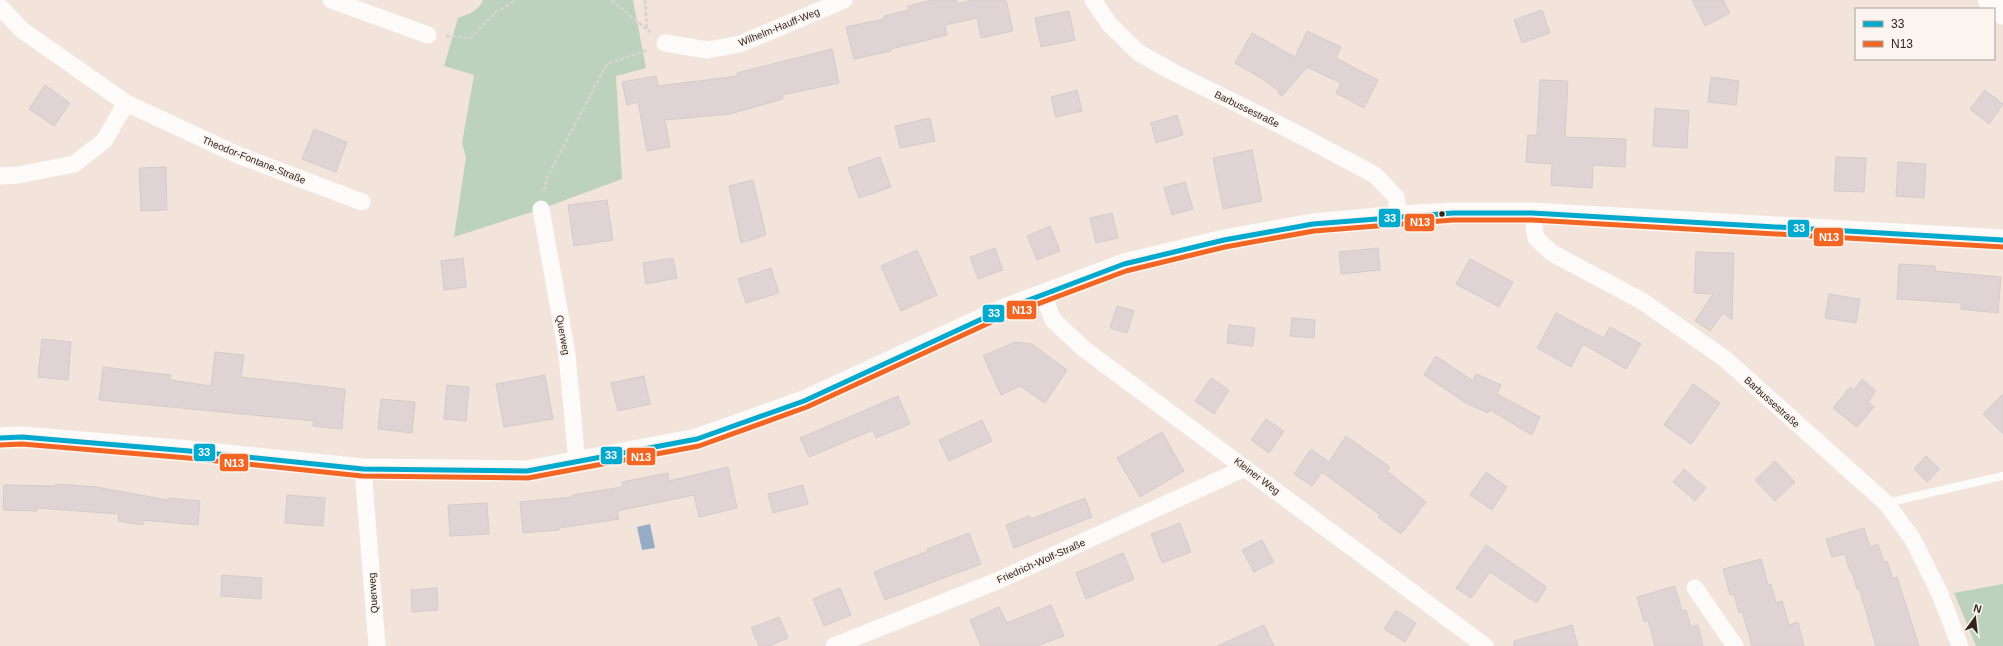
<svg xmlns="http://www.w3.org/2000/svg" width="2003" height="646" font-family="Arial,sans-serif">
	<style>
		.green { fill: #bcd2bc }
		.water { fill: #96acc6 }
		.building { fill: #dfd3d4; stroke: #d6cbcc }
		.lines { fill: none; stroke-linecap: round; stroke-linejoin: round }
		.path { stroke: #d7d3d0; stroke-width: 2.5; stroke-dasharray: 4 2; stroke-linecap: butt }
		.service { stroke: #fdfbf9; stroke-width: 8 }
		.minor { stroke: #fdfbf9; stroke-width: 17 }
		.tertiary { stroke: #fdfbf9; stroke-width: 21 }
		.bus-1-casing { stroke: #fbf4ef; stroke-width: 8 }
		.bus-2-casing { stroke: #fbf4ef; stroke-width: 8 }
		.bus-1 { stroke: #00a9ce; stroke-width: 5 }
		.bus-2 { stroke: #f26522; stroke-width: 5 }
		.bus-dot { fill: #30241b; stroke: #fbf4ef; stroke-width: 1.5 }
		.labels { text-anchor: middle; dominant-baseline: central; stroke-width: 3.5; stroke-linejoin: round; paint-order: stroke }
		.street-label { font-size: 10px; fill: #30241b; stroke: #fbf4ef }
		.line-badge { stroke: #fbf4ef; stroke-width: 1.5 }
		.badge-label { font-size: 11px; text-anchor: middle; font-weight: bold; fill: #fff }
	</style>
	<rect width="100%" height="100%" fill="#f2e4da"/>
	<!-- green -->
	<path class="green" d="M 483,0 L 633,0 L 646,68 L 616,76 L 622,179 L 541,209 L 454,237 L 466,157 L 462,143 L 474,75 L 444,66 L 458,18 C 468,14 479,11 483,0 Z
		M 2003,584 L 2003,646 L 1976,646 L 1954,593 Z"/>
	<!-- water -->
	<path class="water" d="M 650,524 L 655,548 L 642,550 L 637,527 Z"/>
	<!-- building -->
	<path class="building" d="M 932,0 L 957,0 L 957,4 L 973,0 L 1006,0 L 1013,31 L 981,38 L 977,18 L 945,25 L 947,35 L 891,49 L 891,51 L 854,59 L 846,27 L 884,19 L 884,16 L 909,10 L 908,6 Z
		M 1692,0 L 1723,0 L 1730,13 L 1705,26 Z
		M 1542,10 L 1550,33 L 1522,43 L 1514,20 Z
		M 1069,11 L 1075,40 L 1041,47 L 1035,18 Z
		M 1307,31 L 1341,47 L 1336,58 L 1378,80 L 1364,108 L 1336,93 L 1341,83 L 1307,67 L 1282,96 L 1278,93 L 1279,91 L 1261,78 L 1235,63 L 1252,33 L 1295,57 Z
		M 832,49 L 839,83 L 782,95 L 783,99 L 730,114 L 665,120 L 670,147 L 647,151 L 638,102 L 627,105 L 622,82 L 656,76 L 658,86 L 738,76 L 737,73 Z
		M 1711,77 L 1739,81 L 1736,105 L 1708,102 Z
		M 1540,80 L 1568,81 L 1565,137 L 1626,139 L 1625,167 L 1593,165 L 1592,188 L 1551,185 L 1552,164 L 1526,162 L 1528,135 L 1537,135 Z
		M 45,85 L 70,103 L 54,126 L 29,109 Z
		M 1077,90 L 1082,111 L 1056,117 L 1051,97 Z
		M 1985,90 L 2003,104 L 1989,124 L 1970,109 Z
		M 1655,108 L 1689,111 L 1687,148 L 1653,146 Z
		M 1177,115 L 1183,135 L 1156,143 L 1151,123 Z
		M 930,118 L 935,141 L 900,148 L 895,126 Z
		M 314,129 L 347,142 L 336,172 L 302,159 Z
		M 1252,150 L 1262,201 L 1223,209 L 1213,158 Z
		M 880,157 L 891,187 L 859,198 L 848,168 Z
		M 1836,157 L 1866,158 L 1864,192 L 1834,191 Z
		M 1898,162 L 1926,164 L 1924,198 L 1896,196 Z
		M 166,167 L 167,210 L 141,211 L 139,168 Z
		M 753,180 L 766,235 L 741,243 L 729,186 Z
		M 1185,182 L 1193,209 L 1172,215 L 1164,188 Z
		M 607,200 L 613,240 L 574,246 L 568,205 Z
		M 1112,213 L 1118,238 L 1096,243 L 1090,218 Z
		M 1050,226 L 1060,251 L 1037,260 L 1027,236 Z
		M 995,248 L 1003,270 L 978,279 L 970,257 Z
		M 1378,248 L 1380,270 L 1341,274 L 1339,252 Z
		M 917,250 L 937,295 L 901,311 L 881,266 Z
		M 1696,252 L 1734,253 L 1732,320 L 1723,313 L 1710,331 L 1695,321 L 1713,294 L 1694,293 Z
		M 463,258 L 466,287 L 444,290 L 441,261 Z
		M 673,258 L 677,278 L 646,284 L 643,263 Z
		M 1470,259 L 1513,282 L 1499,307 L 1456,284 Z
		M 1899,264 L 1935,266 L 1935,271 L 2001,277 L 1998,313 L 1961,309 L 1961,303 L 1897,299 Z
		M 771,268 L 779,293 L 746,303 L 738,279 Z
		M 1829,294 L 1860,299 L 1856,323 L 1825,318 Z
		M 1117,306 L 1134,311 L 1127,333 L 1110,328 Z
		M 1556,313 L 1604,338 L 1610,327 L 1641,344 L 1626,369 L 1583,344 L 1571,367 L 1537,348 Z
		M 1292,318 L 1315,320 L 1314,338 L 1290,336 Z
		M 1229,325 L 1255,328 L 1253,346 L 1227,343 Z
		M 42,339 L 71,342 L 68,380 L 38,377 Z
		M 1015,342 L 1032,344 L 1067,370 L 1045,403 L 1020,386 L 1001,395 L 983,356 Z
		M 215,352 L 244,355 L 241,377 L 345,389 L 342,429 L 313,426 L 314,421 L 99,400 L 103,367 L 171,375 L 170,380 L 211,386 Z
		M 1436,356 L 1473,381 L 1476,374 L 1501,385 L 1497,394 L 1540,417 L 1532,435 L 1490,410 L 1488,413 L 1466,403 L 1424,375 Z
		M 545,375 L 553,419 L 504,427 L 496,384 Z
		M 644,376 L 650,404 L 618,411 L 611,383 Z
		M 1211,378 L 1229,390 L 1214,414 L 1195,401 Z
		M 1862,379 L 1876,391 L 1868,402 L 1874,407 L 1857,427 L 1833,408 L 1850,387 L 1854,390 Z
		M 1693,384 L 1720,403 L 1691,444 L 1664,425 Z
		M 447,385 L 469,387 L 466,421 L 444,419 Z
		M 2003,394 L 2003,434 L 1983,414 Z
		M 898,396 L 910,424 L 876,438 L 873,430 L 809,457 L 800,438 Z
		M 381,399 L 415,402 L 412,433 L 378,429 Z
		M 1266,419 L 1284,431 L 1269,453 L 1251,440 Z
		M 982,420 L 992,441 L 949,461 L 939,440 Z
		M 1162,432 L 1184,471 L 1140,497 L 1117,458 Z
		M 1346,436 L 1390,467 L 1387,471 L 1426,502 L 1401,534 L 1378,517 L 1380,515 L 1322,472 L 1312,486 L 1294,474 L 1311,449 L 1329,462 Z
		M 1926,456 L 1940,469 L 1927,482 L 1914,469 Z
		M 1775,461 L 1795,482 L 1775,501 L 1755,480 Z
		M 728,467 L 737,508 L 699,517 L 694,495 L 617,511 L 619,519 L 559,528 L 559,530 L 523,533 L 520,502 L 573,497 L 572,495 L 623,487 L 622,482 L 668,473 L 669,481 Z
		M 1684,469 L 1706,488 L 1695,501 L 1673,482 Z
		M 1486,472 L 1507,487 L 1492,510 L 1470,495 Z
		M 56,484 L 96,487 L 168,500 L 169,498 L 200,501 L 198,525 L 143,520 L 143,525 L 118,521 L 119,514 L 37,508 L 37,511 L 3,510 L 4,485 L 56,486 Z
		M 803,485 L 808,504 L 773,513 L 768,494 Z
		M 287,495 L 325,498 L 323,526 L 285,523 Z
		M 1085,498 L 1092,517 L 1014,548 L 1006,525 L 1029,516 L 1031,519 Z
		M 487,503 L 489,534 L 450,536 L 448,505 Z
		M 1180,523 L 1191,552 L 1162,563 L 1151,534 Z
		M 1864,528 L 1870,547 L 1878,544 L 1884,562 L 1887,561 L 1893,579 L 1897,577 L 1919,646 L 1876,646 L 1859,588 L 1857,589 L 1852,571 L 1850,572 L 1845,554 L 1832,557 L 1826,539 Z
		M 969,533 L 981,564 L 885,600 L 874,572 L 928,551 L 927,549 Z
		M 1262,540 L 1274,562 L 1254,572 L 1242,550 Z
		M 1486,545 L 1547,587 L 1536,603 L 1490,572 L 1471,598 L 1456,588 Z
		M 1123,553 L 1134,579 L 1086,599 L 1076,573 Z
		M 1761,559 L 1768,585 L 1771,584 L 1776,603 L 1782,601 L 1789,625 L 1798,622 L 1804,646 L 1752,646 L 1742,611 L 1739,613 L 1734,594 L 1730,595 L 1723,569 Z
		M 222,575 L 262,578 L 261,599 L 221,596 Z
		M 1675,586 L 1682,611 L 1686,610 L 1691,627 L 1698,625 L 1703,646 L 1655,646 L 1648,620 L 1644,622 L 1637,597 Z
		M 437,588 L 438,610 L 412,612 L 411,590 Z
		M 840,588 L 851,615 L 824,626 L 813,599 Z
		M 1051,605 L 1064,636 L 1037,646 L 981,646 L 970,620 L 999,607 L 1007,623 Z
		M 1396,610 L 1416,623 L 1405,642 L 1384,629 Z
		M 779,617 L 788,638 L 769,646 L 759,646 L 751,628 Z
		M 1264,625 L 1274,646 L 1217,646 Z
		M 1572,625 L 1578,646 L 1514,646 L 1514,641 Z"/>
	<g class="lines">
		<!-- path -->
		<path class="path" d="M 611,0 L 650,32
			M 645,0 L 647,29
			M 446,36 L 471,38 L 497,11 L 517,0
			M 544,191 L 547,177 L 607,64 L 648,50"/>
		<!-- service -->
		<path class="service" d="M 1886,503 L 2003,476"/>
		<!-- minor -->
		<path class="minor" d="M 331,0 L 428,35
			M 1093,0 L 1110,25 L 1139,53 L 1175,73 L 1294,132 L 1375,175 L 1396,197 L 1399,216
			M 0,7 L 22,30 L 126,103 L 238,155 L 362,202
			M 665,43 L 707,50 L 740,44 L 844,0
			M 0,176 L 18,175 L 74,164 L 104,141 L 126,103
			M 541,209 L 567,354 L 577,463
			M 1532,213 L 1536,238 L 1552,253 L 1642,301 L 1724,358 L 1886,503 L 1912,538 L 1940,594 L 1960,646
			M 1043,294 L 1053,320 L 1084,349 L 1485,646
			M 363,469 L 377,646
			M 1695,588 L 1735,646
			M 834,646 L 997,581 L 1245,468"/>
		<!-- tertiary -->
		<path class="tertiary" d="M 1988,0 L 2003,14
			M 0,438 L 22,437 L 189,451 L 363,469 L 527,471 L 697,439 L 804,401 L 997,312 L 1124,264 L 1224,240 L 1313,224 L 1399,216 L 1453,213 L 1532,213 L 2003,240"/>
		<defs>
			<path id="bus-1" d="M 0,438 L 22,437 L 189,451 L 363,469 L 527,471 L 697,439 L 804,401 L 997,312 L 1124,264 L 1224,240 L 1313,224 L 1453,213 L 1532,213 L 2003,240"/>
			<path id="bus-2" d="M 0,445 L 22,444 L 188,458 L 362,476 L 528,478 L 699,446 L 807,407 L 1000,318 L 1126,271 L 1225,247 L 1314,231 L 1453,220 L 1532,220 L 2003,247"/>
		</defs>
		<!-- bus-1 casing -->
		<use href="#bus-1" class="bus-1-casing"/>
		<!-- bus-2 casing -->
		<use href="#bus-2" class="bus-2-casing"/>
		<!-- bus-1 -->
		<use href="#bus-1" class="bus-1"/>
		<!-- bus-2 -->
		<use href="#bus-2" class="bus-2"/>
	</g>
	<!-- markers -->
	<circle class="bus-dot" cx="1442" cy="214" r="3.5"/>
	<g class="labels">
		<!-- street labels -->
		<g class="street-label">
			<text transform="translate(779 27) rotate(-22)">Wilhelm-Hauff-Weg</text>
			<text transform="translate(1247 109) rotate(26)">Barbussestraße</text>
			<text transform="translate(254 160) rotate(22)">Theodor-Fontane-Straße</text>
			<text transform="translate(563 335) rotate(80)">Querweg</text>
			<text transform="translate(1772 402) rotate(42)">Barbussestraße</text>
			<text transform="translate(1257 476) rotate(37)">Kleiner Weg</text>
			<text transform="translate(1041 561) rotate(-24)">Friedrich-Wolf-Straße</text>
			<text transform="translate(373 593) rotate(-94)">Querweg</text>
		</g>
	</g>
	<g class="line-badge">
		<rect x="1378" y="208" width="23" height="20" rx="4" fill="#00a9ce"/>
		<rect x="1404" y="213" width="31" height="19" rx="4" fill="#f26522"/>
		<rect x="1787" y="219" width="23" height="19" rx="4" fill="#00a9ce"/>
		<rect x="1813" y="227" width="31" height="20" rx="4" fill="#f26522"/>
		<rect x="1006" y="300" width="31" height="20" rx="4" fill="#f26522"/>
		<rect x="982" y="304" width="23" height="19" rx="4" fill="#00a9ce"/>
		<rect x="193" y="443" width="23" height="19" rx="4" fill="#00a9ce"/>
		<rect x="600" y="446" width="23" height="19" rx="4" fill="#00a9ce"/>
		<rect x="626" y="447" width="30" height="19" rx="4" fill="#f26522"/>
		<rect x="219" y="453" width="30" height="19" rx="4" fill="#f26522"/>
	</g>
	<g class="badge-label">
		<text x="1390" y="222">33</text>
		<text x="1420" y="226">N13</text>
		<text x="1799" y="232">33</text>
		<text x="1829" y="241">N13</text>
		<text x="1022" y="314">N13</text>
		<text x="994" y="317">33</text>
		<text x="204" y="456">33</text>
		<text x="611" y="459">33</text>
		<text x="641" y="461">N13</text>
		<text x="234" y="467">N13</text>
	</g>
	<!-- legend -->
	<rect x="1855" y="8" width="140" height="52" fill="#fbf4ef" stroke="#aaa19a"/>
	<rect x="1863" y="21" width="20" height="6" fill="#00a9ce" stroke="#aaa19a"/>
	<text x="1891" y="28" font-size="12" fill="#30241b">33</text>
	<rect x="1863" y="41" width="20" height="6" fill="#f26522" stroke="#aaa19a"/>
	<text x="1891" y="48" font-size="12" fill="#30241b">N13</text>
	<!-- north arrow -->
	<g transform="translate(1975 618) rotate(15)" stroke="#fbf4ef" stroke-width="3" paint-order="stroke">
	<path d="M0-3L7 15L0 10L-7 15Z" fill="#30241b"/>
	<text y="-6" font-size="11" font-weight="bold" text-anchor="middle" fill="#30241b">N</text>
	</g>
</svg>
